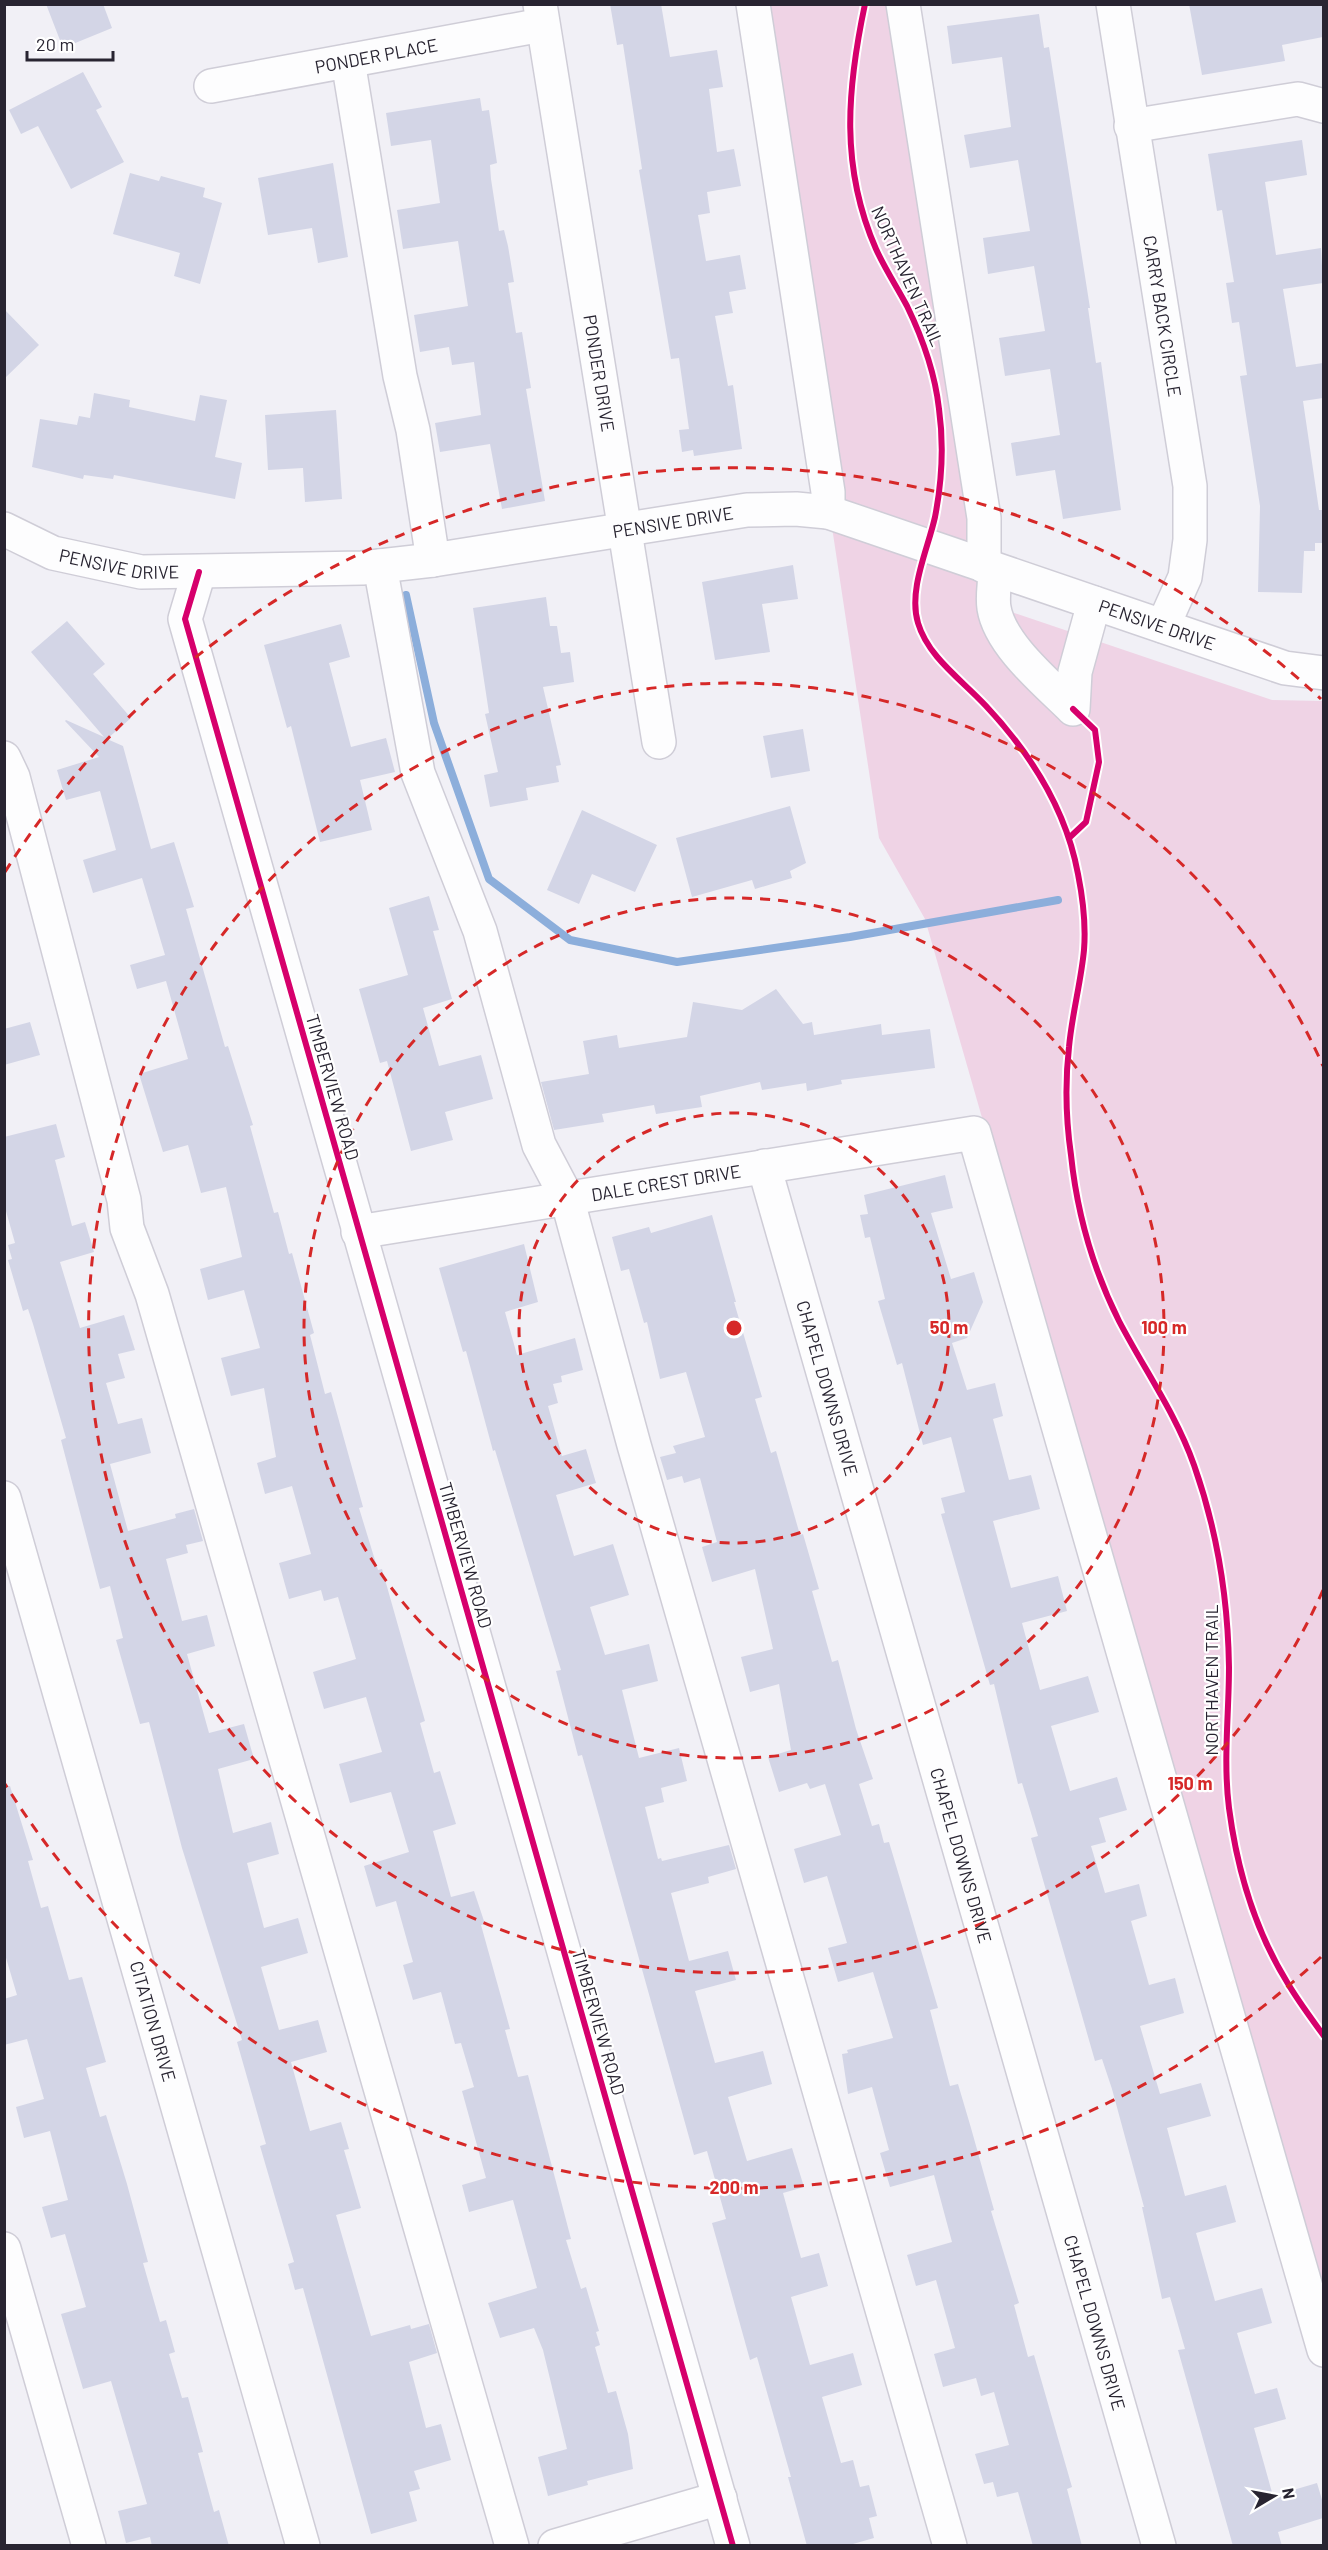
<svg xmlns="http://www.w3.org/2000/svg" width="1328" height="2550" font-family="Barlow,sans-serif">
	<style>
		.green { fill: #efd3e5 }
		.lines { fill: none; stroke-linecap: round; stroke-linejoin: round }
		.stream { stroke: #8caedb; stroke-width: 8 }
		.building { fill: #d3d5e6 }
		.minor-casing { stroke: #cfcdd7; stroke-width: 36 }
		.minor { stroke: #fdfdfe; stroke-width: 33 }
		.cycleway-casing { stroke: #fff; stroke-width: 10 }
		.cycleway { stroke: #d6006c; stroke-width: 6 }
		.ring { fill: none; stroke: #d62828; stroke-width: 3; stroke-dasharray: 10 8 }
		.labels { text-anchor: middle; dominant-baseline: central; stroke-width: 4.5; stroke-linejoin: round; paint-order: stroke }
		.street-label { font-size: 18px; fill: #282431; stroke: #fff }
		.centre { fill: #d62828; stroke: #fff; stroke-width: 3 }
		.ring-label { font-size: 18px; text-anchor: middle; font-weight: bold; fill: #d62828; stroke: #fff; stroke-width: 4.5; stroke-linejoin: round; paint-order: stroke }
	</style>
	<rect width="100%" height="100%" fill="#f1f0f6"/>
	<!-- green -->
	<path class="green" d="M 753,5 L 889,5 L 985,603 L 1272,700 L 1323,701 L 1323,2306 L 925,919 L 879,838 Z"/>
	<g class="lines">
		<!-- stream -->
		<path class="stream" d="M 406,595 L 434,723 L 489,879 L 570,940 L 677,962 L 850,937 L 1058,900"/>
	</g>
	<!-- building -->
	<path class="building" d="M 46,4 L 103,4 L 112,28 L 63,48 Z
		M 610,4 L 661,4 L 670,57 L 717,50 L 723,87 L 709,89 L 717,152 L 734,149 L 741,186 L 707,192 L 710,213 L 698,215 L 706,261 L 740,255 L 746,289 L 729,292 L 733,313 L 715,316 L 728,386 L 733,385 L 742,449 L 694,456 L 693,450 L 682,452 L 679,430 L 689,429 L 679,358 L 671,359 L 639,170 L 642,169 L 623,44 L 617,45 Z
		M 1189,4 L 1323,4 L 1323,37 L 1282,45 L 1285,61 L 1202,75 Z
		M 1039,14 L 1044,48 L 1049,47 L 1090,308 L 1088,308 L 1096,363 L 1101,362 L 1121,510 L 1063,519 L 1055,470 L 1016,476 L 1011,443 L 1060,435 L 1050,369 L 1005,376 L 999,338 L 1045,331 L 1034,266 L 988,274 L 983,238 L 1030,231 L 1018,160 L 970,168 L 964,135 L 1011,127 L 1002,57 L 952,64 L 947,26 Z
		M 83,72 L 102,107 L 96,110 L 124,162 L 71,189 L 38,126 L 21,134 L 9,110 Z
		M 480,98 L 482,111 L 489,110 L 497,163 L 490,165 L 491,179 L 499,231 L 504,230 L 508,246 L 514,282 L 508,283 L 516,333 L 522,332 L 531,388 L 526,389 L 545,501 L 502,509 L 490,444 L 440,452 L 435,423 L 481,415 L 474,362 L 452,365 L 449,347 L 420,352 L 414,315 L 468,306 L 458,241 L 403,249 L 397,210 L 440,203 L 431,140 L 391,146 L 386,113 Z
		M 1302,140 L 1307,175 L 1265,182 L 1276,255 L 1321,248 L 1323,283 L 1283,289 L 1296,367 L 1323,363 L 1323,398 L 1303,401 L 1319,510 L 1323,510 L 1323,543 L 1315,543 L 1315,551 L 1304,551 L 1302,593 L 1258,592 L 1260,506 L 1240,376 L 1247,375 L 1239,322 L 1232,323 L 1226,283 L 1234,282 L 1222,210 L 1217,211 L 1208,154 Z
		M 333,163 L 348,257 L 318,263 L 312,228 L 268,235 L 258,178 Z
		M 130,173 L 159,181 L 161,176 L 205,188 L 203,197 L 222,203 L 200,284 L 174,276 L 180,253 L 113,234 Z
		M 4,309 L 39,345 L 4,379 Z
		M 94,393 L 130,400 L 129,407 L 195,421 L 200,395 L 227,400 L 215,457 L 242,463 L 235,499 L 114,475 L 113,479 L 84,475 L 83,479 L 32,467 L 40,419 L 77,425 L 79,416 L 90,418 Z
		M 336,410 L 342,499 L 305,502 L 303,468 L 268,470 L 265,415 Z
		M 793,565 L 798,599 L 762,604 L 770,652 L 715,660 L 702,582 Z
		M 546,597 L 550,626 L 557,626 L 561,653 L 570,652 L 574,682 L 543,687 L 561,765 L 556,766 L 559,782 L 526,788 L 528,800 L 490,807 L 484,775 L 498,772 L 485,714 L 489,713 L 473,608 Z
		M 67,621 L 105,664 L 93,674 L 131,718 L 107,739 L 123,746 L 151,849 L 174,842 L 194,907 L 186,909 L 225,1047 L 228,1046 L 253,1125 L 250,1126 L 274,1213 L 278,1212 L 289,1254 L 292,1253 L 314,1333 L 310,1335 L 325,1394 L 331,1392 L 363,1507 L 359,1508 L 378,1570 L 382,1569 L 425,1721 L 420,1723 L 434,1773 L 440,1771 L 456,1824 L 433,1831 L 451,1897 L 474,1891 L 485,1924 L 481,1925 L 510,2029 L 505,2030 L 518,2077 L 528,2075 L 571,2239 L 566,2240 L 581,2289 L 586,2287 L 599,2331 L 596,2332 L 600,2345 L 595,2347 L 608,2393 L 616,2391 L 628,2434 L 633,2469 L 587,2481 L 588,2485 L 548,2496 L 538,2457 L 567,2449 L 543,2350 L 534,2328 L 500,2338 L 488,2303 L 537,2288 L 513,2200 L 469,2212 L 462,2185 L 486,2178 L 462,2091 L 474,2087 L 461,2043 L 455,2044 L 441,1992 L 413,2000 L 403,1965 L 413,1962 L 396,1901 L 376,1907 L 364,1866 L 409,1852 L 391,1792 L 350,1803 L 339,1764 L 382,1752 L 366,1697 L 324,1709 L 313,1672 L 356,1659 L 338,1597 L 324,1601 L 321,1590 L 289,1599 L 279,1563 L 311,1554 L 292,1486 L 265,1494 L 257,1463 L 276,1457 L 264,1388 L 231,1396 L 221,1358 L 260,1348 L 244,1290 L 208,1300 L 200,1269 L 242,1257 L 226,1187 L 201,1193 L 188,1145 L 163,1152 L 139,1074 L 188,1059 L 166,981 L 137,989 L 130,965 L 165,955 L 142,878 L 93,893 L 83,860 L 116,850 L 100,791 L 66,800 L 57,770 L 99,757 L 65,721 L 66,720 L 104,737 L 31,652 Z
		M 341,624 L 350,657 L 329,663 L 351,747 L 386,738 L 395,772 L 360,780 L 372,830 L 320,842 L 291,726 L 287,728 L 264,645 Z
		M 803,729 L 810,771 L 771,778 L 763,736 Z
		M 790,806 L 806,863 L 790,871 L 792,878 L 755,889 L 752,880 L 692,897 L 676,838 Z
		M 582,810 L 657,845 L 635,892 L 592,874 L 579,904 L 547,890 Z
		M 429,896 L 439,930 L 433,931 L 452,999 L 423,1008 L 439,1066 L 481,1055 L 493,1099 L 445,1112 L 453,1140 L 411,1151 L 387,1061 L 380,1063 L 359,989 L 408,975 L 389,908 Z
		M 776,989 L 803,1024 L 812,1022 L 814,1035 L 881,1024 L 882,1035 L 930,1029 L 935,1068 L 841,1080 L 842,1084 L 807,1091 L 806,1083 L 762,1090 L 760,1082 L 700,1096 L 702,1107 L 656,1114 L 654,1105 L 602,1114 L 604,1122 L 554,1130 L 541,1082 L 589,1074 L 583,1041 L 617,1035 L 619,1048 L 687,1037 L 693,1002 L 742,1010 Z
		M 30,1022 L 40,1055 L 4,1065 L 4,1029 Z
		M 56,1124 L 65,1157 L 55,1160 L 72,1226 L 85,1222 L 94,1252 L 60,1262 L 80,1328 L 124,1315 L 135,1350 L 118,1354 L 125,1378 L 106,1383 L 118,1424 L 142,1418 L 151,1453 L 110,1464 L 128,1531 L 176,1518 L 175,1514 L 194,1509 L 203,1541 L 186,1545 L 188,1553 L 166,1559 L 182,1621 L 207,1615 L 215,1646 L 187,1654 L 209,1733 L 244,1724 L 254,1759 L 218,1769 L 233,1833 L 271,1822 L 279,1854 L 247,1863 L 264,1928 L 298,1918 L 308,1953 L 261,1967 L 279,2030 L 318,2020 L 327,2052 L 291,2062 L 310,2131 L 341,2122 L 349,2149 L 344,2150 L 361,2208 L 336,2215 L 371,2336 L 410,2325 L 411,2329 L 429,2324 L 437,2353 L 409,2362 L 426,2428 L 441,2424 L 451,2460 L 414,2471 L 420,2489 L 409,2492 L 417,2521 L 371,2534 L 303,2288 L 295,2290 L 288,2264 L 294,2262 L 260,2146 L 266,2144 L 237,2042 L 242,2040 L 182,1848 L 149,1722 L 140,1724 L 116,1640 L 123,1638 L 110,1586 L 100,1589 L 61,1440 L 66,1438 L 33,1324 L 28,1309 L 23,1311 L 8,1260 L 12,1259 L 8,1245 L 15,1243 L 4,1204 L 4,1137 Z
		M 945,1175 L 953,1208 L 931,1213 L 951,1279 L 974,1272 L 983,1302 L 967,1338 L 952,1343 L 967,1390 L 995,1383 L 1003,1416 L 993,1419 L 1009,1480 L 1031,1475 L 1040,1509 L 993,1521 L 1011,1588 L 1058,1576 L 1067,1611 L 1022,1623 L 1040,1690 L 1088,1676 L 1099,1712 L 1051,1726 L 1070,1791 L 1117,1777 L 1127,1810 L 1099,1818 L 1106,1842 L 1091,1846 L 1105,1893 L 1139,1884 L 1147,1916 L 1131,1921 L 1149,1985 L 1175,1978 L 1184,2013 L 1140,2026 L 1160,2094 L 1201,2083 L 1211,2116 L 1167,2128 L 1185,2196 L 1226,2185 L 1236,2222 L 1196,2233 L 1215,2301 L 1262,2288 L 1272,2323 L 1237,2333 L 1255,2394 L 1277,2388 L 1286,2419 L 1254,2428 L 1273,2496 L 1317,2483 L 1323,2503 L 1323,2518 L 1278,2532 L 1282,2546 L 1233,2546 L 1178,2350 L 1185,2349 L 1170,2297 L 1162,2299 L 1142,2207 L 1144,2207 L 1112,2089 L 1102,2059 L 1095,2061 L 1031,1838 L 1038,1836 L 1022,1783 L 1018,1784 L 994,1684 L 990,1685 L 941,1514 L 945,1513 L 941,1498 L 965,1492 L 951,1437 L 923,1445 L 902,1363 L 897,1365 L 878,1301 L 885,1299 L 870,1237 L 865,1238 L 860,1215 L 868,1214 L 864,1195 Z
		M 712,1215 L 736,1302 L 734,1302 L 762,1397 L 755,1399 L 771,1453 L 776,1451 L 800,1535 L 803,1534 L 819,1589 L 812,1591 L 832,1662 L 838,1660 L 856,1729 L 873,1779 L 859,1784 L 872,1826 L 879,1824 L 884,1843 L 889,1842 L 906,1899 L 938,2008 L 930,2010 L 950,2086 L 958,2084 L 971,2128 L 994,2210 L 991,2211 L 1019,2303 L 1014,2305 L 1028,2357 L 1034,2355 L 1072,2487 L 1067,2489 L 1082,2546 L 1033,2546 L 1018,2492 L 997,2497 L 993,2482 L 984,2484 L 975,2454 L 1009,2445 L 994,2392 L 981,2396 L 976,2378 L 943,2387 L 934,2354 L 955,2348 L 936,2280 L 916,2286 L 907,2255 L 952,2242 L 934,2175 L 890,2187 L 880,2153 L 889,2150 L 872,2087 L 848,2094 L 842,2054 L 848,2053 L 847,2050 L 893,2038 L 873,1972 L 838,1982 L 828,1948 L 847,1943 L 827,1876 L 804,1883 L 794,1849 L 841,1835 L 825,1784 L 810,1789 L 807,1783 L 779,1792 L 768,1757 L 791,1750 L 779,1684 L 750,1692 L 741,1657 L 773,1649 L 755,1569 L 712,1582 L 702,1547 L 717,1542 L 700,1478 L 684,1483 L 682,1476 L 667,1480 L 660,1457 L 676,1453 L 673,1446 L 705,1437 L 686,1372 L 660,1379 L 647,1322 L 644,1323 L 629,1269 L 621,1271 L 612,1237 L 649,1227 L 651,1233 Z
		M 524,1244 L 538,1302 L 505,1312 L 517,1355 L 575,1338 L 583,1370 L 561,1376 L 562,1382 L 553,1384 L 558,1403 L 548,1406 L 562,1456 L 586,1449 L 596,1483 L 556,1495 L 574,1556 L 613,1544 L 629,1595 L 590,1607 L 605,1655 L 649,1644 L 658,1681 L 622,1690 L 639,1758 L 679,1748 L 687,1781 L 661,1788 L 664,1802 L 645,1807 L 658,1859 L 661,1858 L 662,1861 L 729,1845 L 736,1869 L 708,1877 L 709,1883 L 671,1893 L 689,1961 L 728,1951 L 736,1980 L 695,1991 L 715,2063 L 763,2051 L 772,2084 L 728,2097 L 747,2161 L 792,2148 L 804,2187 L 783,2193 L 801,2258 L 819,2253 L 828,2286 L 791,2297 L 810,2365 L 853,2353 L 862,2385 L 822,2397 L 841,2463 L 853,2460 L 860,2487 L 869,2485 L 877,2516 L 869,2518 L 874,2538 L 846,2546 L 807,2546 L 788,2477 L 791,2477 L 757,2357 L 750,2360 L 712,2223 L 726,2219 L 707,2151 L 694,2155 L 582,1755 L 578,1756 L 556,1671 L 561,1670 L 495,1450 L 493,1451 L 466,1351 L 463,1352 L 439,1268 Z
		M 10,1786 L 33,1860 L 28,1861 L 41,1908 L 48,1906 L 69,1980 L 82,1977 L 106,2062 L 86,2068 L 100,2117 L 106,2115 L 127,2184 L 148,2262 L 143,2263 L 160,2322 L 166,2320 L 175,2352 L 169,2354 L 182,2398 L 188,2397 L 203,2452 L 198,2453 L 214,2512 L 219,2510 L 229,2546 L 152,2546 L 150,2537 L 126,2543 L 118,2511 L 147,2504 L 111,2381 L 83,2389 L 61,2314 L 86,2307 L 65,2234 L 51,2238 L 42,2207 L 68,2200 L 50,2131 L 24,2138 L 16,2107 L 44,2099 L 27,2039 L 4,2045 L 4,1999 L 17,1995 L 4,1951 L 4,1787 Z"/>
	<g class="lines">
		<defs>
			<g id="minor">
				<path id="s1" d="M 540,4 L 659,742"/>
				<path d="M 753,4 L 828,492 L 828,512"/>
				<path d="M 903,4 L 984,518 L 984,566"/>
				<path id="s2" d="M 1113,4 L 1190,486 L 1190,540 L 1185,577 L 1163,626"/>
				<path d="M 348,61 L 400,376 L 413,430 L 433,560"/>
				<path id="s3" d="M 211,86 L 542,25"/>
				<path d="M 1131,126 L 1298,99 L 1324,106"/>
				<path id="s4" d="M 4,529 L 53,553 L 141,572 L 362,568 L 433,560 L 747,510 L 796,509 L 828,512 L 1285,668 L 1324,673"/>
				<path d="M 380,566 L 418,773 L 480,931 L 539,1145 L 567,1198 L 634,1445 L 950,2546"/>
				<path d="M 995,571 C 995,583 992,596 994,608 C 1000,645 1047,683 1073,709 L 1075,672 L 1094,603"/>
				<path d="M 199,572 L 185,619 L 733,2546"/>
				<path d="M 4,758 L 13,777 L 124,1200 L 127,1228 L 152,1294 L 512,2546"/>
				<path id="s5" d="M 764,1166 L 1159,2546"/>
				<path id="s6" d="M 358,1232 L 974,1133 L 1324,2350"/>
				<path id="s7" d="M 4,1498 L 303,2546"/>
				<path d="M 4,2249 L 89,2546"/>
				<path d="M 555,2546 L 720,2498"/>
			</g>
		</defs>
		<!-- minor casing -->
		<use href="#minor" class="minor-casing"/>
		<!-- minor -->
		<use href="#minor" class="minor"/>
		<defs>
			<path id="cycleway" d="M 865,4 C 847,89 840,167 876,249 C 885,269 897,287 907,306 C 923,339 935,373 939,409 C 944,445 942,481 935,517 C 928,549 908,590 918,623 C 928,657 962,680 986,706 C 1031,754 1066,809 1078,874 C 1083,899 1086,925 1084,950 C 1081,982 1072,1014 1069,1047 C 1065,1082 1066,1120 1071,1155 C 1077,1213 1093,1269 1119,1321 C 1144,1369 1176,1414 1194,1465 C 1217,1530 1228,1599 1229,1667 C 1229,1714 1223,1761 1229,1808 C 1237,1869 1255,1930 1287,1982 C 1298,2001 1311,2018 1324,2036
				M 199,572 L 185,619 L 733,2546
				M 1069,838 L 1086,822 L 1099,762 L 1095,730 L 1073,709"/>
		</defs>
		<!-- cycleway casing -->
		<use href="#cycleway" class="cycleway-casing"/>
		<!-- cycleway -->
		<use href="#cycleway" class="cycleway"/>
	</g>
	<!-- distance rings -->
	<g class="ring">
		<circle cx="734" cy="1328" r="215"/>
		<circle cx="734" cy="1328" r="430"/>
		<path d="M1323 1590A645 645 0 1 1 1323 1066"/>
		<path d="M1321 1957A860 860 0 0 1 5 1784M5 872A860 860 0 0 1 1321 699"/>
	</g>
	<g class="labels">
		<!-- street labels -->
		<g class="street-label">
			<text stroke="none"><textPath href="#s3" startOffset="168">PONDER PLACE</textPath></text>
			<text transform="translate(908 276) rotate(66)">NORTHAVEN TRAIL</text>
			<text stroke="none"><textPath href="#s2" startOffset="316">CARRY BACK CIRCLE</textPath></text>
			<text stroke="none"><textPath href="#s1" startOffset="374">PONDER DRIVE</textPath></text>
			<text stroke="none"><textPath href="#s4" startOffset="680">PENSIVE DRIVE</textPath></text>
			<text stroke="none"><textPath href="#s4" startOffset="122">PENSIVE DRIVE</textPath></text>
			<text stroke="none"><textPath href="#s4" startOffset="1184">PENSIVE DRIVE</textPath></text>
			<text transform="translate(333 1087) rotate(74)">TIMBERVIEW ROAD</text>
			<text stroke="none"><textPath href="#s6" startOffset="312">DALE CREST DRIVE</textPath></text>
			<text stroke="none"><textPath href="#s5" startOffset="231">CHAPEL DOWNS DRIVE</textPath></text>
			<text transform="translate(466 1555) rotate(74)">TIMBERVIEW ROAD</text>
			<text transform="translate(1211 1680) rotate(-90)">NORTHAVEN TRAIL</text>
			<text stroke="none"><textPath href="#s5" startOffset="717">CHAPEL DOWNS DRIVE</textPath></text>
			<text stroke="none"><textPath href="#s7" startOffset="544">CITATION DRIVE</textPath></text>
			<text transform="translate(599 2022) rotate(74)">TIMBERVIEW ROAD</text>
			<text stroke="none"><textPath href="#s5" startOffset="1203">CHAPEL DOWNS DRIVE</textPath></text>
		</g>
	</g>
	<circle cx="734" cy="1328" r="9" class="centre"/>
	<g class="ring-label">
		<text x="949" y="1334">50 m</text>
		<text x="1164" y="1334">100 m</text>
		<text x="1190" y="1790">150 m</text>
		<text x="734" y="2194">200 m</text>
	</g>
	<!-- border -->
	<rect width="1328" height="2550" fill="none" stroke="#282431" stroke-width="12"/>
	<!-- north arrow -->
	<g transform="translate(1274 2496) rotate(80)" stroke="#ffffff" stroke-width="4.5" paint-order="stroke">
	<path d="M0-4.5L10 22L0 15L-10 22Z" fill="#282431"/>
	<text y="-9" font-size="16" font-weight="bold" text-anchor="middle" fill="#282431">N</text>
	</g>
	<!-- scale -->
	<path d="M27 51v9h86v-9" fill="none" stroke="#282431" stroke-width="3"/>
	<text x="36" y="51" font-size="18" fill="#282431" stroke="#ffffff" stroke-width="4.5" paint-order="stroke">20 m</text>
</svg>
